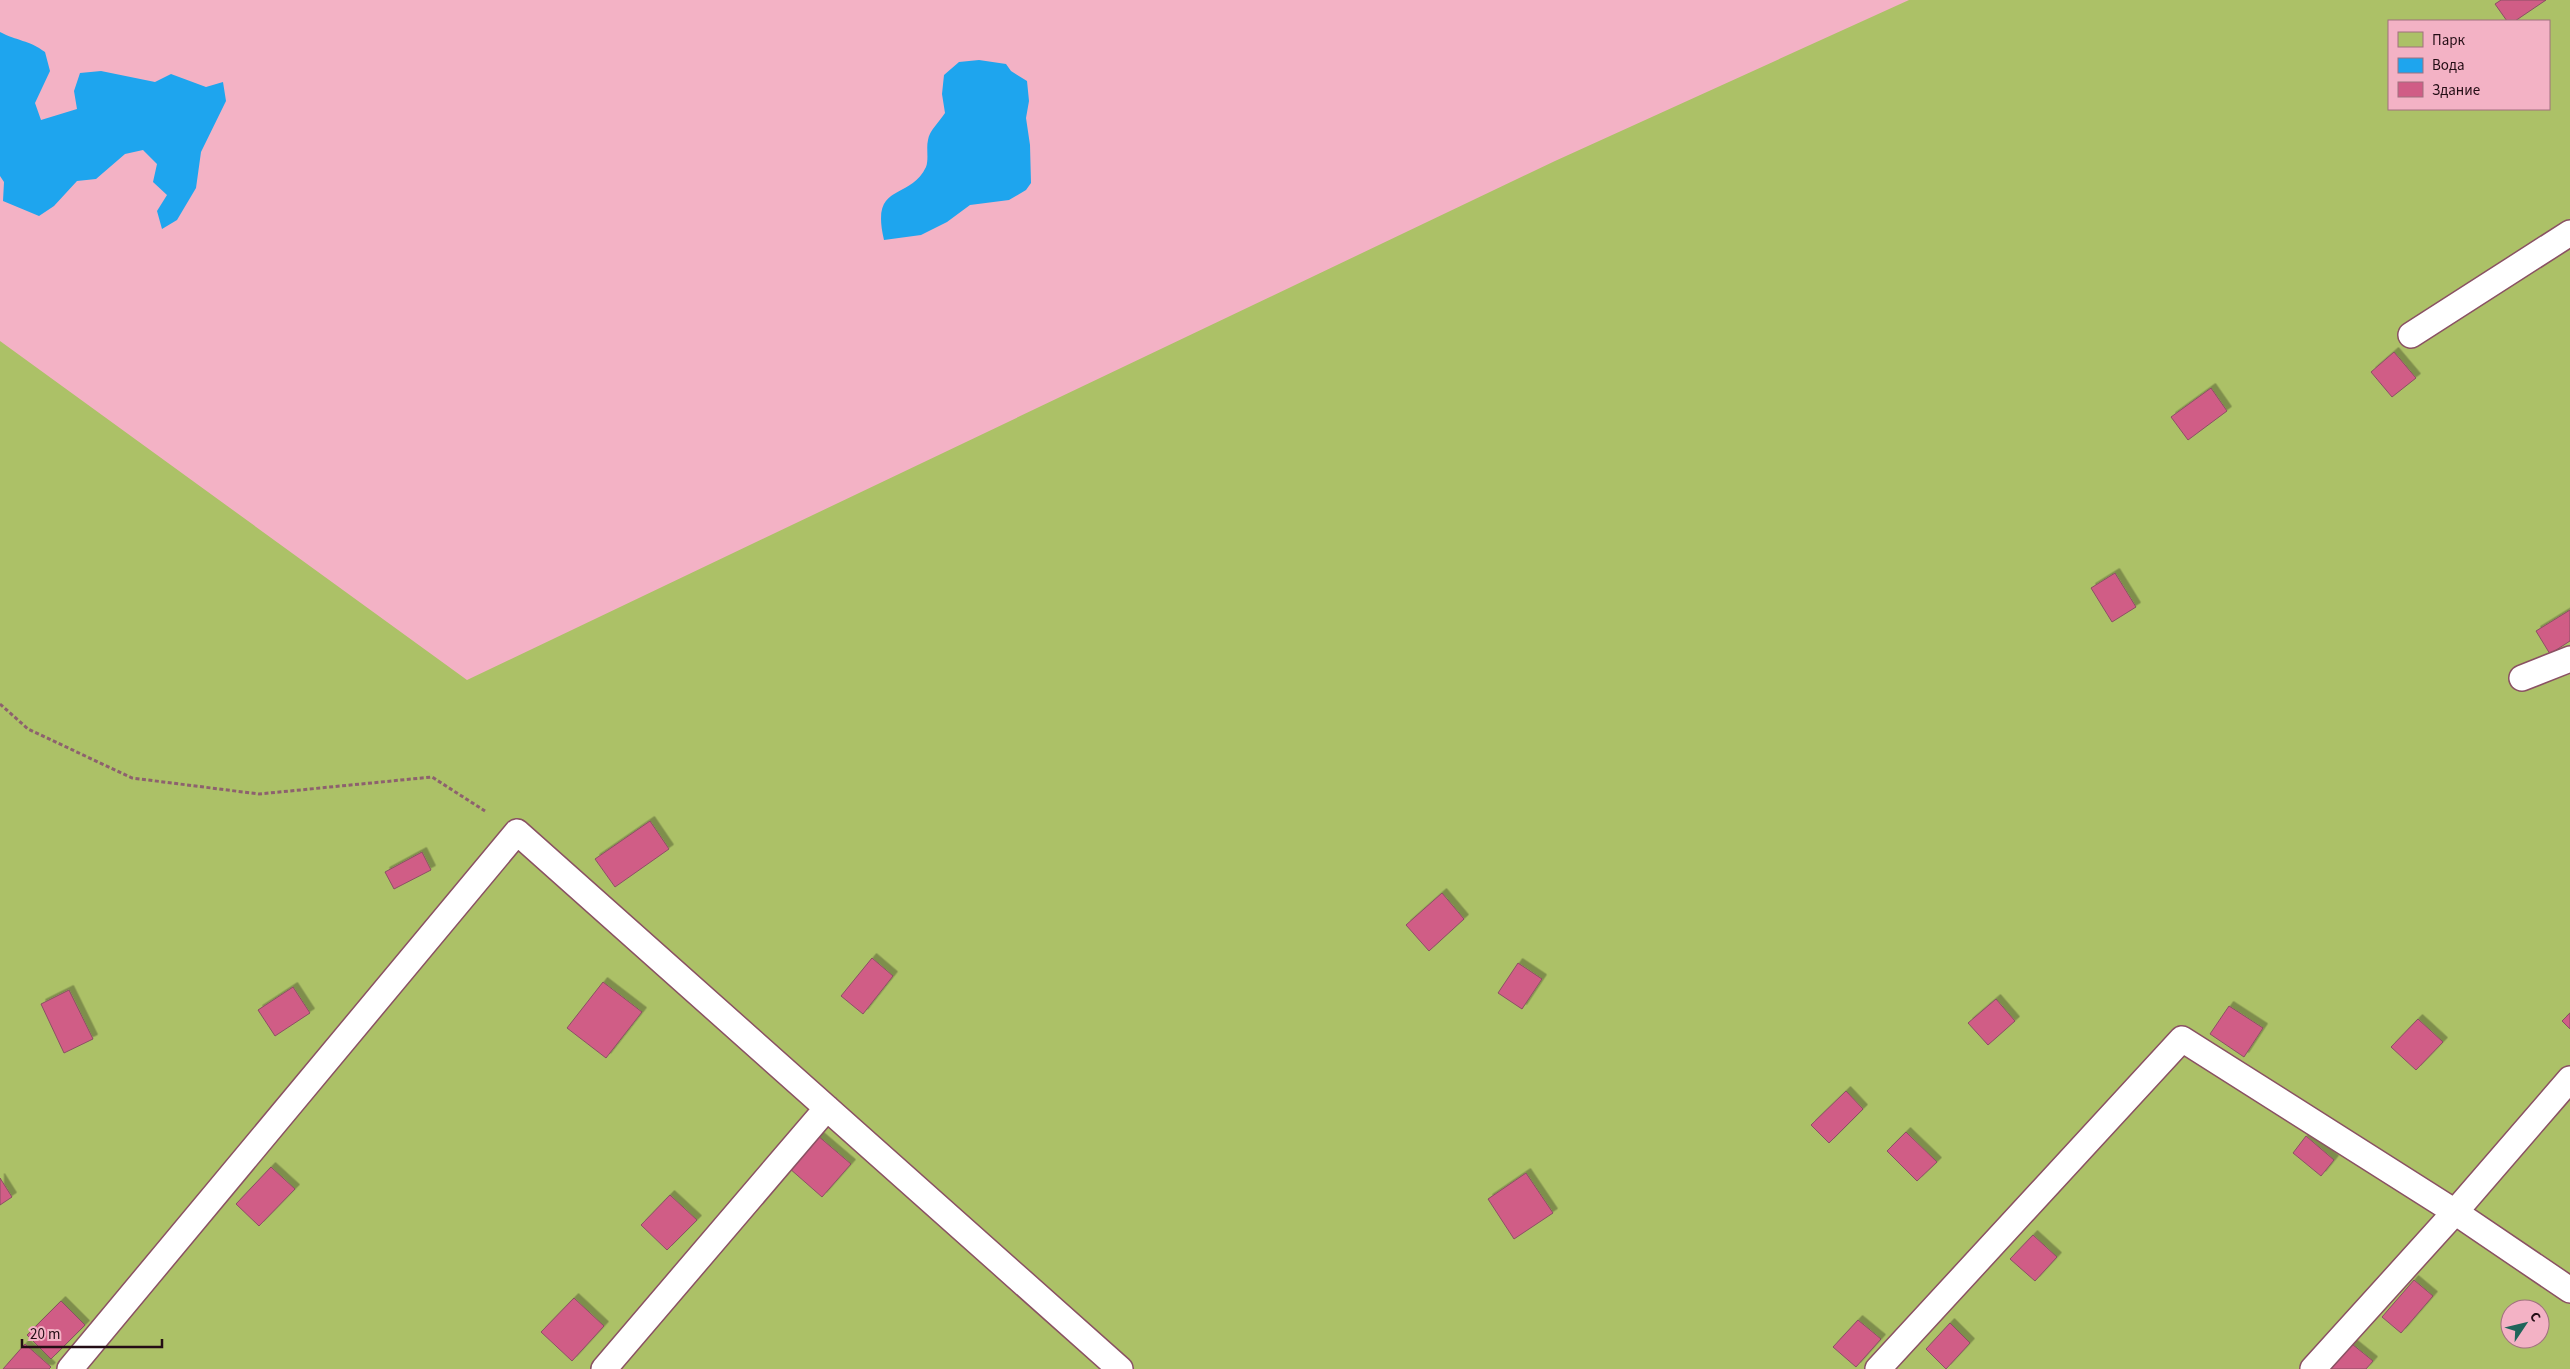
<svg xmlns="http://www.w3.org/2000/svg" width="2570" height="1369" font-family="'Source Sans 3',sans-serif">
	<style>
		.green { fill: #acc167; fill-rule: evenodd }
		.water { fill: #1ea5ee }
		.building { fill: #d05d86; stroke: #8a5163; filter: url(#shadow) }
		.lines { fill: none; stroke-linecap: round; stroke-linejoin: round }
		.service-casing { stroke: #8a5163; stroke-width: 28 }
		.path { stroke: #8d616e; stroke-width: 3; stroke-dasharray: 4 2.5; stroke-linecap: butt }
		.service { stroke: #fff; stroke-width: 25 }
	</style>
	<defs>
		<filter id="shadow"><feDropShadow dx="4.5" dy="-4.5" stdDeviation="0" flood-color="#0004"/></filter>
	</defs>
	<rect width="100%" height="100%" fill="#f3b2c5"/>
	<!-- green -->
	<path class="green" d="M 1909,0 L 2570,0 L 2570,1369 L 0,1369 L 0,341 L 467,680 L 1555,161 ZM 2389,21 L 2549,21 L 2549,109 L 2389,109 ZM 2510,1309 L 2540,1309 L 2540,1339 L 2510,1339 Z"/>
	<!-- water -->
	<path class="water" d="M 0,32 C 17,41 29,40 45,52 L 50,71 L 35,103 L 41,120 L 77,109 L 74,91 L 80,73 L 101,71 L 155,82 L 171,74 L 206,87 L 223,82 L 226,101 L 201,152 L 196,188 L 177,220 L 162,229 L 157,211 L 167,195 L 153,182 L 157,164 L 143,150 L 125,154 L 96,179 L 77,181 L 54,206 L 39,216 L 3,201 L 4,182 L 0,176 Z
		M 979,60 L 1006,64 L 1011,71 L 1027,81 L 1029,101 L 1026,118 L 1030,145 L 1031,183 L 1026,190 L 1009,200 L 970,205 L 947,222 L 921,235 L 884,240 C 870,181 909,202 926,167 C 929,159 926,148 928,140 C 929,131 940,121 945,113 L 942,94 L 944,75 L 959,62 Z"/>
	<!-- building -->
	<path class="building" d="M 2501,0 L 2546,0 L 2515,21 L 2507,21 L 2495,4 Z
		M 2394,352 L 2416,378 L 2392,397 L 2371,372 Z
		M 2211,388 L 2227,411 L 2188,440 L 2171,417 Z
		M 2115,573 L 2136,607 L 2112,622 L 2091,588 Z
		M 2570,610 L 2570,641 L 2550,654 L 2536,631 Z
		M 650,821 L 669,849 L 615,887 L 595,859 Z
		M 422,852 L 431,870 L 394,889 L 385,872 Z
		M 1442,893 L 1464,919 L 1429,951 L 1406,925 Z
		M 872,958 L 893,976 L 863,1014 L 841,996 Z
		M 1518,963 L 1542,979 L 1522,1009 L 1498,993 Z
		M 603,982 L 642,1012 L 606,1058 L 567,1028 Z
		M 293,987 L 310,1013 L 275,1036 L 258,1010 Z
		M 69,990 L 93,1039 L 64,1053 L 41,1004 Z
		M 1996,999 L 2015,1021 L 1988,1045 L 1968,1023 Z
		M 2229,1006 L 2263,1028 L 2244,1057 L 2210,1034 Z
		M 2570,1013 L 2570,1029 L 2562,1021 Z
		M 2418,1019 L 2443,1042 L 2416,1070 L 2391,1047 Z
		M 1846,1091 L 1863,1109 L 1829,1143 L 1811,1125 Z
		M 1906,1132 L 1937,1162 L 1917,1181 L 1887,1151 Z
		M 817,1135 L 851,1164 L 822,1197 L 789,1168 Z
		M 2306,1136 L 2334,1160 L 2321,1176 L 2293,1153 Z
		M 271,1167 L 295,1189 L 259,1226 L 236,1204 Z
		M 1526,1173 L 1553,1213 L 1514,1239 L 1488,1199 Z
		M 0,1178 L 12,1197 L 0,1205 Z
		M 670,1195 L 697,1220 L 667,1250 L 641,1225 Z
		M 2033,1235 L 2057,1257 L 2035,1281 L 2010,1259 Z
		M 2414,1280 L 2433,1296 L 2401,1333 L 2382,1317 Z
		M 574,1298 L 604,1326 L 572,1361 L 541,1332 Z
		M 61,1301 L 85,1325 L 51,1359 L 27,1335 Z
		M 1858,1320 L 1881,1339 L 1856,1367 L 1833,1347 Z
		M 1950,1323 L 1970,1343 L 1946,1369 L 1926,1349 Z
		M 25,1344 L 51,1367 L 49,1369 L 3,1369 Z
		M 2352,1344 L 2373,1361 L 2366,1369 L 2331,1369 Z"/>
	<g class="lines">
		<defs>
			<path id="service" d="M 2411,335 L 2570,233
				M 2522,678 L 2570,659
				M 2570,1079 L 2455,1212 L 2570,1290
				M 70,1369 L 517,832 L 1120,1369
				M 604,1369 L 827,1108
				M 1878,1369 L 2182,1039 L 2455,1212 L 2313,1369"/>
		</defs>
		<!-- service casing -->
		<use href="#service" class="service-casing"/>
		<!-- path -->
		<path class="path" d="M 0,704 L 28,729 L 132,778 L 259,794 L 432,777 L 485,811"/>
		<!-- service -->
		<use href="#service" class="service"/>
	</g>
	<!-- legend -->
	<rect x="2388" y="20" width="162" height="90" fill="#f3b2c5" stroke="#a0707f"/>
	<rect x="2398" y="32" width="25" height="15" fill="#acc167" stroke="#a0707f"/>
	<text x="2432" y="45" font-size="15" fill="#240d15">Парк</text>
	<rect x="2398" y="58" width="25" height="15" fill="#1ea5ee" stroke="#a0707f"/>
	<text x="2432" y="70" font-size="15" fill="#240d15">Вода</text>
	<rect x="2398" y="82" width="25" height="15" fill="#d05d86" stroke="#a0707f"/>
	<text x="2432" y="95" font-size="15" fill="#240d15">Здание</text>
	<!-- north arrow -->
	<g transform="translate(2525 1324) rotate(55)"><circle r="24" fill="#f3b2c5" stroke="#a0707f"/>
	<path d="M0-4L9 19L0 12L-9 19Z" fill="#1e655a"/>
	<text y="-8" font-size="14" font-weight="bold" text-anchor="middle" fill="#240d15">С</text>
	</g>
	<!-- scale -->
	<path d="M22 1339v8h140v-8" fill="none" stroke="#240d15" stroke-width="2.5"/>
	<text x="30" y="1339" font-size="15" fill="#240d15" stroke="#f3b2c5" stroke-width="4" paint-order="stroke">20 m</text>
</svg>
